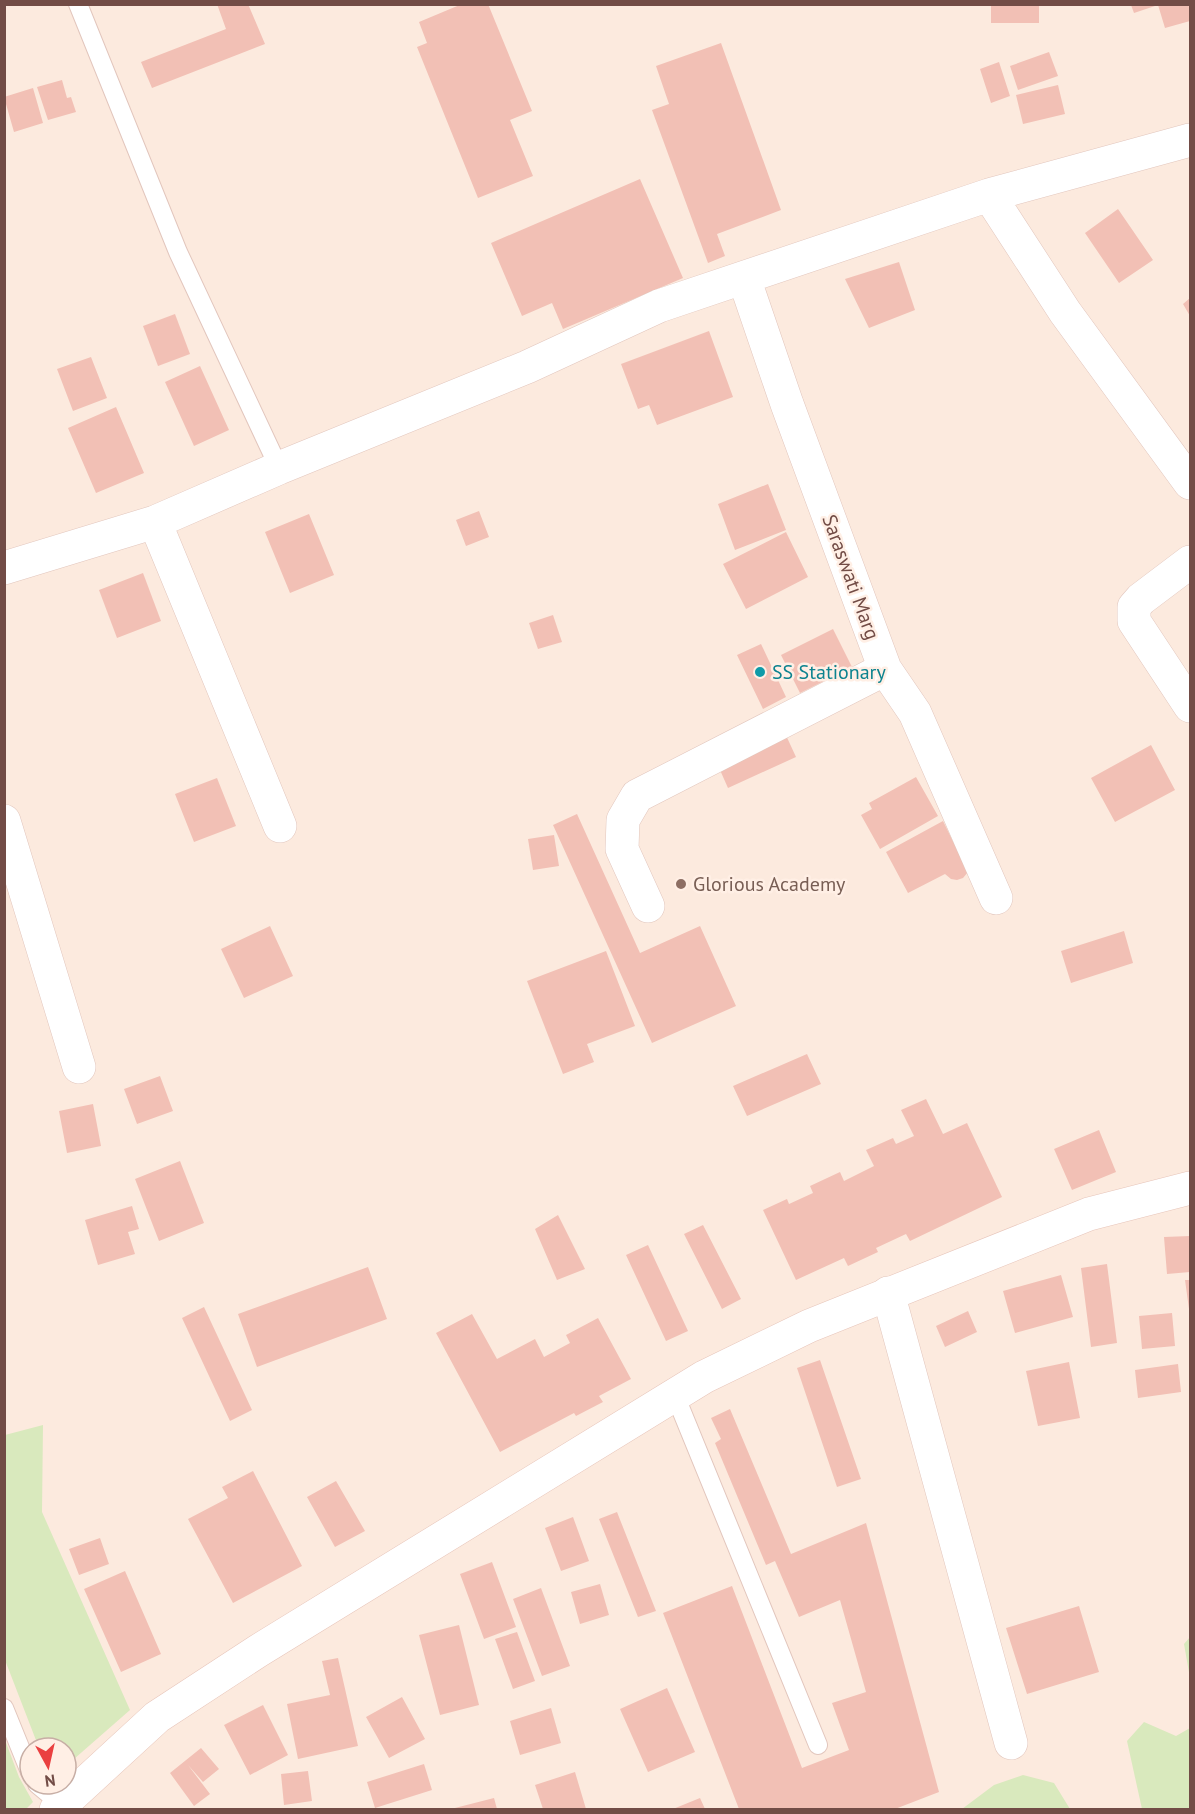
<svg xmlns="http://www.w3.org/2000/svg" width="1195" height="1814" font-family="'PT Sans',sans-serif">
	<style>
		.green { fill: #d9e9bd }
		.building { fill: #f2c0b5 }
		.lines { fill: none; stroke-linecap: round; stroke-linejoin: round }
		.lane-casing { stroke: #e2c6bd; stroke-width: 20 }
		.street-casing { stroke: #e2c6bd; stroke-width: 34 }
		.secondary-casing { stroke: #e7c5ba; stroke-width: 34 }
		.lane { stroke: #fff; stroke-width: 18 }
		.street { stroke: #fff; stroke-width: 33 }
		.secondary { stroke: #fff; stroke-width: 33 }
		.culture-dot { fill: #0f9aa8; stroke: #ffefe5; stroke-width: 2 }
		.education-dot { fill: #8d6e63; stroke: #ffefe5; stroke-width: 2 }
		.labels { text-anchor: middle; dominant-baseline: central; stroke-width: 5; stroke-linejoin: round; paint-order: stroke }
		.street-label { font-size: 20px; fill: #724c46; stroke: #ffefe5 }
		.culture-label { font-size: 20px; fill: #0d838f; stroke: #ffefe5; text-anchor: start }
		.education-label { font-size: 20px; fill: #785e54; stroke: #ffefe5; text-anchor: start }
	</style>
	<rect width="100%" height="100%" fill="#fceade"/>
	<!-- green -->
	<path class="green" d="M 43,1425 L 42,1512 L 130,1710 L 66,1766 L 66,1748 L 39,1748 L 5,1660 L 5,1435 Z
		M 1190,1637 L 1190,1678 L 1184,1644 Z
		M 1144,1722 L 1176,1736 L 1190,1728 L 1190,1809 L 1142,1809 L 1127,1741 Z
		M 5,1740 L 19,1777 L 33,1802 L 26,1809 L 5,1809 Z
		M 1023,1775 L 1054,1783 L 1070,1809 L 962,1809 L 994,1785 Z"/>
	<!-- building -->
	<path class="building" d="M 217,4 L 248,4 L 265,44 L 152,88 L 141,62 L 226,29 Z
		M 462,4 L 488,4 L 532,111 L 510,120 L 533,176 L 478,198 L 417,47 L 427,43 L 419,22 Z
		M 991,4 L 1039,4 L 1039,23 L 991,23 Z
		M 1184,4 L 1190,4 L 1190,21 L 1165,28 L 1158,5 L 1134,13 L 1131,5 Z
		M 721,43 L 781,210 L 717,234 L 725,256 L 708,263 L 652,110 L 669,104 L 656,66 Z
		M 1049,52 L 1058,76 L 1018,90 L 1010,66 Z
		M 999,62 L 1010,96 L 991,103 L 980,69 Z
		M 62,80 L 67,98 L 71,97 L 76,112 L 48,120 L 37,87 Z
		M 1058,85 L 1065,114 L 1023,124 L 1016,95 Z
		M 33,88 L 43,123 L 14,132 L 4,97 Z
		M 640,179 L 683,278 L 563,329 L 552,303 L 522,316 L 491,243 Z
		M 1118,209 L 1153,260 L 1119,283 L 1085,233 Z
		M 899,262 L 915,310 L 869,328 L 845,279 Z
		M 1190,298 L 1190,316 L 1183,304 Z
		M 175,314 L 190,354 L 158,366 L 143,326 Z
		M 709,331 L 733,397 L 657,425 L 649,405 L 638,409 L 621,364 Z
		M 91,357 L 107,398 L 73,411 L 57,369 Z
		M 200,366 L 229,430 L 194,446 L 165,382 Z
		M 116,407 L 144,473 L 96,493 L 68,428 Z
		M 768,484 L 786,530 L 735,550 L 718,504 Z
		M 479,511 L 489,537 L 466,546 L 456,520 Z
		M 309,514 L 334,575 L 290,593 L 265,532 Z
		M 786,532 L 808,577 L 746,609 L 723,564 Z
		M 143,573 L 161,621 L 117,638 L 99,590 Z
		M 553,615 L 562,642 L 538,649 L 529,623 Z
		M 833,629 L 852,667 L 800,693 L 781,655 Z
		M 761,644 L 786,697 L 763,709 L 737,655 Z
		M 784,731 L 796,757 L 728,788 L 716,761 Z
		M 1151,745 L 1175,790 L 1115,822 L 1091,778 Z
		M 916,777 L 938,816 L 880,849 L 861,815 L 872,809 L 869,803 Z
		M 217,778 L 236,826 L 194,842 L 175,794 Z
		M 577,814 L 640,953 L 700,926 L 736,1006 L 652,1043 L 553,825 Z
		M 943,821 L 968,872 L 963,878 L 957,880 L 951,879 L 945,874 L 908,893 L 886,852 Z
		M 554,835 L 559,866 L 533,870 L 528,839 Z
		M 270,926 L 293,976 L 244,998 L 221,949 Z
		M 1124,931 L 1133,963 L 1071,983 L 1061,951 Z
		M 606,951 L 635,1026 L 587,1044 L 594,1062 L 563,1074 L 527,981 Z
		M 807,1054 L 821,1084 L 747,1116 L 733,1086 Z
		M 160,1076 L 173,1111 L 137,1124 L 124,1089 Z
		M 926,1099 L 943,1134 L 967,1123 L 1002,1197 L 910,1241 L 906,1234 L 876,1248 L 878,1252 L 848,1266 L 844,1258 L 796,1280 L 763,1210 L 787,1199 L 789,1204 L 813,1193 L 810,1186 L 840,1172 L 844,1181 L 874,1166 L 866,1150 L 893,1138 L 896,1144 L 914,1136 L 901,1110 Z
		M 93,1104 L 101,1146 L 67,1153 L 59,1111 Z
		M 1099,1130 L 1116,1172 L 1072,1190 L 1054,1149 Z
		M 180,1161 L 204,1223 L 159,1241 L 135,1179 Z
		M 132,1206 L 139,1229 L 128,1232 L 135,1254 L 98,1265 L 85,1220 Z
		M 558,1215 L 585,1269 L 557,1280 L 535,1229 Z
		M 703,1225 L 741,1299 L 722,1309 L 684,1234 Z
		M 1190,1236 L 1190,1272 L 1167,1274 L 1164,1237 Z
		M 648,1245 L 688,1331 L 666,1341 L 626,1255 Z
		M 1107,1264 L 1117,1343 L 1091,1347 L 1081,1268 Z
		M 368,1267 L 387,1319 L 257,1367 L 238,1314 Z
		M 1061,1275 L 1073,1317 L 1015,1333 L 1003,1291 Z
		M 1185,1280 L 1190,1280 L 1190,1309 L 1189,1309 Z
		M 204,1307 L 252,1410 L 230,1421 L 182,1318 Z
		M 968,1311 L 977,1332 L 945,1347 L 936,1326 Z
		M 1172,1313 L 1175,1346 L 1142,1349 L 1139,1316 Z
		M 472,1314 L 497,1359 L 535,1339 L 544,1357 L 570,1343 L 566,1335 L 598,1318 L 631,1379 L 599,1396 L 603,1402 L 576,1416 L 574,1413 L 500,1452 L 436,1333 Z
		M 820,1360 L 861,1479 L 837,1487 L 797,1368 Z
		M 1069,1362 L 1080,1418 L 1038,1426 L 1026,1371 Z
		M 1178,1364 L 1181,1392 L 1138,1398 L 1135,1370 Z
		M 730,1409 L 791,1554 L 866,1523 L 939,1792 L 895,1809 L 739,1809 L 663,1613 L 732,1586 L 802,1768 L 849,1750 L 832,1703 L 866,1692 L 840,1600 L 799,1617 L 775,1561 L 766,1565 L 715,1443 L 721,1439 L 711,1418 Z
		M 253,1471 L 302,1566 L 233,1603 L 188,1519 L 228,1498 L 222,1487 Z
		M 336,1481 L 365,1531 L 335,1547 L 307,1497 Z
		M 617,1512 L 656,1611 L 638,1617 L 599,1519 Z
		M 573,1517 L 589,1561 L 561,1571 L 545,1528 Z
		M 100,1538 L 109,1564 L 79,1575 L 69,1549 Z
		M 492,1562 L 516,1627 L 484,1639 L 460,1574 Z
		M 125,1571 L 161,1654 L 121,1672 L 84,1589 Z
		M 600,1584 L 609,1615 L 580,1624 L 571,1592 Z
		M 541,1588 L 570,1666 L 542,1676 L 513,1599 Z
		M 1079,1606 L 1099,1672 L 1027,1694 L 1006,1628 Z
		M 459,1625 L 479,1705 L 440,1715 L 419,1635 Z
		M 517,1632 L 535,1681 L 513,1689 L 495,1639 Z
		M 338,1658 L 358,1746 L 298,1759 L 287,1704 L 330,1695 L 322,1661 Z
		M 667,1688 L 695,1752 L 648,1772 L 620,1709 Z
		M 402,1697 L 425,1739 L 389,1758 L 366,1717 Z
		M 263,1705 L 288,1755 L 250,1775 L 224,1725 Z
		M 551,1708 L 561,1743 L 520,1755 L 510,1721 Z
		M 201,1748 L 219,1769 L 203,1782 L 188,1765 L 210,1794 L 194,1806 L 170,1773 Z
		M 424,1764 L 432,1790 L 375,1808 L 367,1782 Z
		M 308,1771 L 312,1801 L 284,1805 L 281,1774 Z
		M 575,1772 L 586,1809 L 543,1809 L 535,1785 Z
		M 494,1798 L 497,1809 L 451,1809 Z
		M 700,1798 L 705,1809 L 673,1809 Z"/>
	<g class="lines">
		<defs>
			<path id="lane" d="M 78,4 L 178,252 L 279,468
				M 675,1395 L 818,1745
				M 4,1708 L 30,1772
				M 37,1784 L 61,1804"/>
			<path id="street" d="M 989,195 L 1065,312 L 1190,483
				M 155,522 L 280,826
				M 1190,562 L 1141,599 L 1134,607 L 1134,621 L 1190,706
				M 4,568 L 155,522 L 279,468 L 527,367 L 659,306 L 989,195 L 1190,140
				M 885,669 L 915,713 L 996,898
				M 4,821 L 79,1067
				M 648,906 L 622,849 L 623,820 L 637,796 L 885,669 L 787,404 L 744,278
				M 888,1293 L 1011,1743"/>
			<path id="secondary" d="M 56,1810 L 157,1717 L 258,1651 L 704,1377 L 809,1326 L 1089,1214 L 1190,1188"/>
		</defs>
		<!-- lane casing -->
		<use href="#lane" class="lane-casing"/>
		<!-- street casing -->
		<use href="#street" class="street-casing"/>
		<!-- secondary casing -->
		<use href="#secondary" class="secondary-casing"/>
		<!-- lane -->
		<use href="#lane" class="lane"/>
		<!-- street -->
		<use href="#street" class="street"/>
		<!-- secondary -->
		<use href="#secondary" class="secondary"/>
	</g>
	<!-- markers -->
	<circle class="culture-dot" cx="760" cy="672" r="6"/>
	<circle class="education-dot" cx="681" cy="884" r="6"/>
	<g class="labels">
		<!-- street labels -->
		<g class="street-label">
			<text transform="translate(851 577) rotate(70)">Saraswati Marg</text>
		</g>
		<!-- culture labels -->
		<g class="culture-label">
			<text x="772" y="672">SS Stationary</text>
		</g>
		<!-- education labels -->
		<g class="education-label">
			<text x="693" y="884">Glorious Academy</text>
		</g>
	</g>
	<!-- border -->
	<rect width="1195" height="1814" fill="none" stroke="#724c46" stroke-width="12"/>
	<!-- north arrow -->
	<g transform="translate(48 1766) rotate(172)"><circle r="28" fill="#ffefe5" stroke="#c7aea5" stroke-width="1.5"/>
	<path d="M0-4.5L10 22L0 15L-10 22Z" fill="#ea4040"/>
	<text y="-9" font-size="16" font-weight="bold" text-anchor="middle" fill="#724c46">N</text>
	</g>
</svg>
